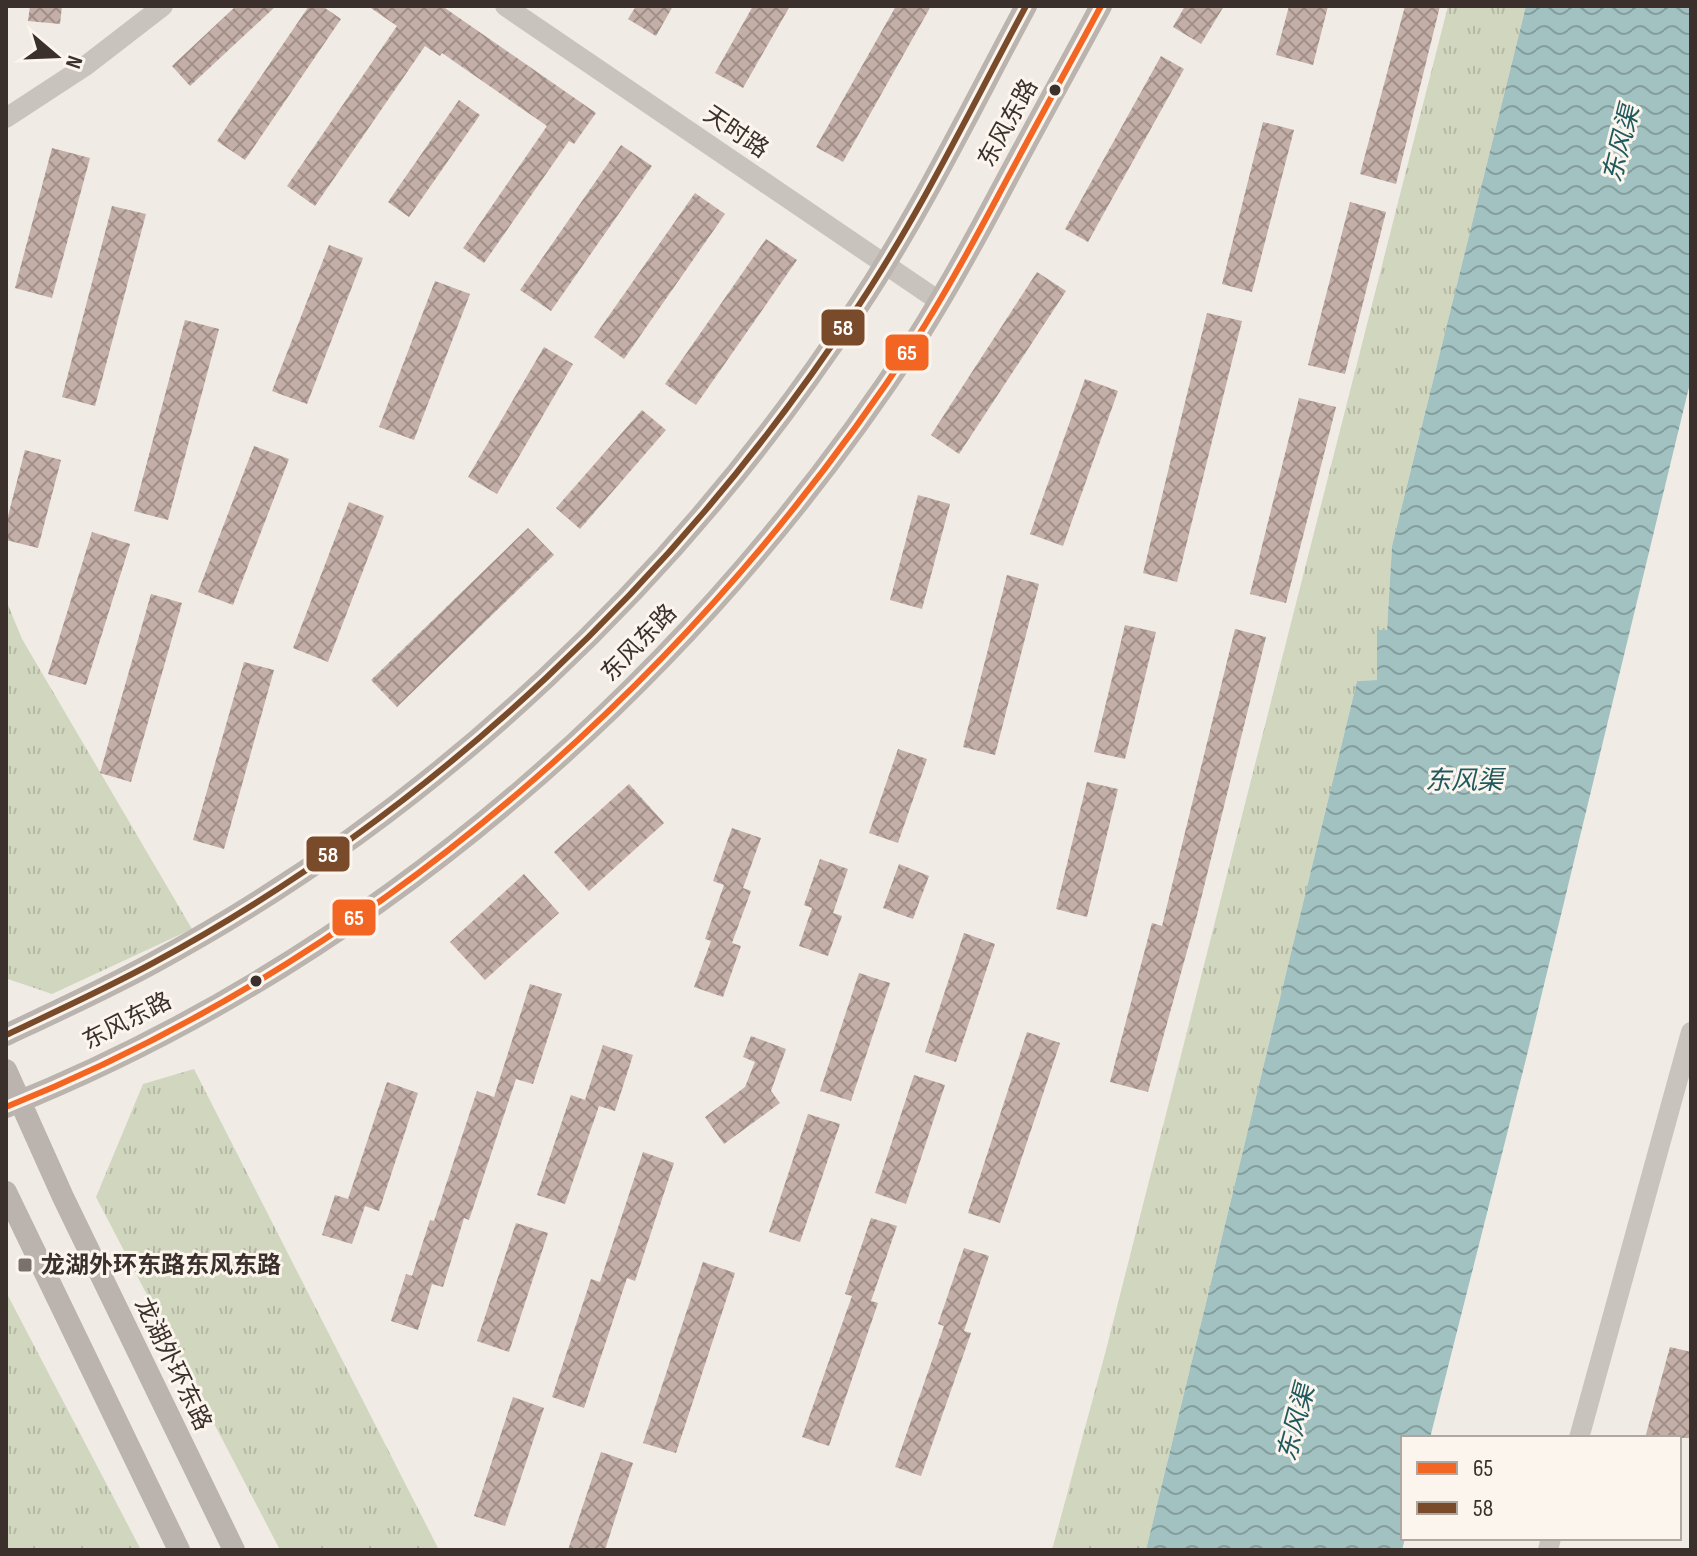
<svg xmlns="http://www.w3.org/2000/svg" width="1697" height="1556" font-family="'Sofia Sans Condensed','Noto Sans SC',sans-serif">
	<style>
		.park { fill: url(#park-tufts) }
		.water { fill: url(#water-waves) }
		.building { fill: url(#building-cross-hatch) }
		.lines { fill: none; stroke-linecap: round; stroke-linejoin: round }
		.tertiary { stroke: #c9c3be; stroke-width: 20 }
		.secondary { stroke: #bab3ae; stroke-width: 22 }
		.bus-1-casing { stroke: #fbf5ee; stroke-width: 12 }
		.bus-2-casing { stroke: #fbf5ee; stroke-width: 12 }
		.bus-1 { stroke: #f26522; stroke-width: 6 }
		.bus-2 { stroke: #7a4b2a; stroke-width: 6 }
		.bus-dot { fill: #3b302b; stroke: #fbf5ee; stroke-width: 3 }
		.poi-dot { fill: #7a716c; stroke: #fbf5ee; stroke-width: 3 }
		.labels { text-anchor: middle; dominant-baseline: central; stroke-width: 6; stroke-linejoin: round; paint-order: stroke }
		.street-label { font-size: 24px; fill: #3b302b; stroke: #fbf5ee }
		.poi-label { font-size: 24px; font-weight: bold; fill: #3b302b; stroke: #fbf5ee; text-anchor: start }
		.water-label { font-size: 26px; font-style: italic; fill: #1f5a5e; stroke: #fbf5ee }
		.line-badge { stroke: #fbf5ee; stroke-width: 3 }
		.badge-label { font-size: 22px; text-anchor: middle; font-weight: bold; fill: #fff }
	</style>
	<defs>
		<pattern id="park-tufts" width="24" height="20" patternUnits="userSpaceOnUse" patternTransform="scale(2)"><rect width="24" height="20" fill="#d1d6bf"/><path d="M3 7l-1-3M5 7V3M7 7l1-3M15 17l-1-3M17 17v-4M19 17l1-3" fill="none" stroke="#b4b8a4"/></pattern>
		<pattern id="water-waves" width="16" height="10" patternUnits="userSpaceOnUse" patternTransform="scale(2)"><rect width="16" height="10" fill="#a1c2c1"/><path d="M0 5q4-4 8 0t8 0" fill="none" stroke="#849e9d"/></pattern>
		<pattern id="building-cross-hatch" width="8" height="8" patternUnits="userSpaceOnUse" patternTransform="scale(2)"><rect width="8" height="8" fill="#c3afa7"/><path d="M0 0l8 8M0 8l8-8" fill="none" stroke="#a08f88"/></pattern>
	</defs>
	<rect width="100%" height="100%" fill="#f0ebe5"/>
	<!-- park -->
	<path class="park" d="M 1448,6 L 1526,6 L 1392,546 L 1387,631 L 1377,631 L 1377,680 L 1357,681 L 1146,1550 L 1052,1550 L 1106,1350 Z
		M 6,600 L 22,639 L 192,929 L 52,994 L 8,979 L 6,974 Z
		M 194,1069 L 439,1550 L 280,1550 L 96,1197 L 143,1084 Z
		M 6,1292 L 141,1550 L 6,1550 Z"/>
	<!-- water -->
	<path class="water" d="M 1526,6 L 1691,6 L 1691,379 L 1526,1059 L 1430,1438 L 1403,1438 L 1405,1538 L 1402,1550 L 1146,1550 L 1357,681 L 1377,680 L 1377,630 L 1387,630 L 1392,546 Z"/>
	<!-- building -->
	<path class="building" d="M 30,6 L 62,6 L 60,24 L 28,21 Z
		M 236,6 L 276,6 L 190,86 L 172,66 Z
		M 309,6 L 322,6 L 341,19 L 245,160 L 217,141 Z
		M 368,6 L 442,6 L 596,113 L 574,144 L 569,141 L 484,263 L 463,248 L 547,126 L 442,53 L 440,56 L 425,46 L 315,206 L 287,186 L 397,26 Z
		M 636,6 L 673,6 L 656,36 L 628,19 Z
		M 753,6 L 790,6 L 743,88 L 715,73 Z
		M 896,6 L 931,6 L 843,162 L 816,147 Z
		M 1185,6 L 1224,6 L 1201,44 L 1173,27 Z
		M 1289,6 L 1328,6 L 1313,65 L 1276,55 Z
		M 1405,6 L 1440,6 L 1396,184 L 1360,174 Z
		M 1161,56 L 1184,69 L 1088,242 L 1065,229 Z
		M 459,100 L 480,115 L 409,217 L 388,202 Z
		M 1263,122 L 1294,130 L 1252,292 L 1222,284 Z
		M 621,145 L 652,166 L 551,311 L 520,290 Z
		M 52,148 L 90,158 L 52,298 L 15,288 Z
		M 695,193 L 725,214 L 624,359 L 594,337 Z
		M 1350,202 L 1386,212 L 1345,374 L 1308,365 Z
		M 112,206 L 146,214 L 95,406 L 62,397 Z
		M 766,239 L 797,260 L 696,405 L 665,384 Z
		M 329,245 L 363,258 L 307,404 L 272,391 Z
		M 1037,272 L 1066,291 L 959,454 L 931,435 Z
		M 435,281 L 470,294 L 414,440 L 379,427 Z
		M 1207,313 L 1242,321 L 1177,582 L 1143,573 Z
		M 185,320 L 219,329 L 168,520 L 134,511 Z
		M 544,347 L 573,364 L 497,494 L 468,477 Z
		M 1085,379 L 1118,391 L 1063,546 L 1030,534 Z
		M 1299,398 L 1336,407 L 1286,603 L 1250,594 Z
		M 642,410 L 666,430 L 580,529 L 556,508 Z
		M 254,446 L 289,459 L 233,605 L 198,592 Z
		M 25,450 L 61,460 L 38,548 L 6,540 L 6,524 Z
		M 918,495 L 950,504 L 922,609 L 890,600 Z
		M 349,502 L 384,516 L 328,662 L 293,648 Z
		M 528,528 L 554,555 L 397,707 L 371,680 Z
		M 92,532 L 130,544 L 86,685 L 48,674 Z
		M 1007,575 L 1039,584 L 995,755 L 963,747 Z
		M 151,594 L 182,603 L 131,782 L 100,773 Z
		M 1125,625 L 1156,632 L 1125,759 L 1094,752 Z
		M 1235,629 L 1266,637 L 1197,915 L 1148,1092 L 1110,1082 L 1152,923 L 1162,926 Z
		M 244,662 L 274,670 L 224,849 L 193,840 Z
		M 898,749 L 927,759 L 898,843 L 869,833 Z
		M 1087,782 L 1118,789 L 1087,917 L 1056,909 Z
		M 629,784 L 664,823 L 589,891 L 554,852 Z
		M 732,828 L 761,838 L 743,888 L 751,891 L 732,943 L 741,946 L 723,997 L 694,987 L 711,941 L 705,939 L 724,885 L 713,881 Z
		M 820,859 L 848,869 L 833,913 L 842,916 L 828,956 L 799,946 L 812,908 L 804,905 Z
		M 899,864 L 929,876 L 913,919 L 883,908 Z
		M 524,874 L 559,913 L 485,980 L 450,942 Z
		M 964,933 L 995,944 L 956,1062 L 925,1052 Z
		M 859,973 L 890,983 L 851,1101 L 820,1091 Z
		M 530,984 L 562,994 L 533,1084 L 516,1079 L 469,1220 L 464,1218 L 443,1287 L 432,1284 L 418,1330 L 391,1321 L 406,1274 L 412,1276 L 430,1220 L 434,1221 L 477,1091 L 494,1097 Z
		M 1027,1032 L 1060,1043 L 1000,1223 L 968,1213 Z
		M 751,1036 L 786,1049 L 771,1091 L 780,1103 L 724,1144 L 705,1117 L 745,1087 L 755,1062 L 743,1057 Z
		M 603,1045 L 633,1055 L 615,1111 L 599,1106 L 565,1204 L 537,1195 L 571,1095 L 585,1100 Z
		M 914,1075 L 945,1085 L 906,1204 L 875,1193 Z
		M 387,1082 L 418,1093 L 379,1211 L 365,1206 L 352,1244 L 322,1235 L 335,1195 L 348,1199 Z
		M 808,1114 L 840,1124 L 800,1242 L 769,1232 Z
		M 643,1152 L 674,1163 L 635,1281 L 627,1278 L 584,1408 L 552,1397 L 591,1279 L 600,1282 Z
		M 871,1218 L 897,1226 L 871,1301 L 878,1303 L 829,1446 L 802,1437 L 852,1296 L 845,1294 Z
		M 516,1223 L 548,1233 L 509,1352 L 477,1341 Z
		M 964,1248 L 989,1256 L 964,1331 L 971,1333 L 921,1476 L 895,1467 L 944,1326 L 938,1324 Z
		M 703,1262 L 735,1273 L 676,1453 L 643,1443 Z
		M 1670,1347 L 1691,1352 L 1691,1438 L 1645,1438 Z
		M 513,1397 L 544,1408 L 505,1526 L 474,1516 Z
		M 601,1452 L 633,1463 L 605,1550 L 568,1550 Z"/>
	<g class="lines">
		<!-- tertiary -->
		<path class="tertiary" d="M 505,6 L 939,301
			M 6,118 L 84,67 L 163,6
			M 1579,1438 L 1691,1032
			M 1548,1550 L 1551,1538"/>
		<!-- secondary -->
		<path class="secondary" d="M 6,1035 C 55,1012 105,989 153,963 C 438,809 682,575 859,305 C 922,210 972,106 1026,6
			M 6,1070 L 63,1197 L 234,1550
			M 6,1107 C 379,957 696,675 915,341 C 945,294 972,245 998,196 C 1032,132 1067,69 1101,6
			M 6,1192 L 179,1550"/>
		<defs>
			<path id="bus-1" d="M 6,1107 C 379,957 696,675 915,341 C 945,294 972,245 998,196 C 1032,132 1067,69 1101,6"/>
			<path id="bus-2" d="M 6,1035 C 55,1012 105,989 153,963 C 438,809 682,575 859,305 C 922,210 972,106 1026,6"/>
		</defs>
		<!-- bus-1 casing -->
		<use href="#bus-1" class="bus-1-casing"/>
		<!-- bus-2 casing -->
		<use href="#bus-2" class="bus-2-casing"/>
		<!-- bus-1 -->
		<use href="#bus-1" class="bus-1"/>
		<!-- bus-2 -->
		<use href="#bus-2" class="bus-2"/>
	</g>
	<!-- markers -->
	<g class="bus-dot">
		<circle cx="1055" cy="90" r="7"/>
		<circle cx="256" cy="981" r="7"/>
	</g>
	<rect class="poi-dot" x="17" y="1257" width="16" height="16" rx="4"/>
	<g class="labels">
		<!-- street labels -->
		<g class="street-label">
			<text transform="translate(1008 123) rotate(-61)">东风东路</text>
			<text transform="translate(736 132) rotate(34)">天时路</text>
			<text transform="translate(639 643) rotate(-46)">东风东路</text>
			<text transform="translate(127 1021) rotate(-27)">东风东路</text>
			<text transform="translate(173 1364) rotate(64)">龙湖外环东路</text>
		</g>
		<!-- poi labels -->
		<g class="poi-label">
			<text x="41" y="1265">龙湖外环东路东风东路</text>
		</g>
		<!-- water labels -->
		<g class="water-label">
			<text transform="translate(1622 144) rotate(-76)">东风渠</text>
			<text x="1464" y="781">东风渠</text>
			<text transform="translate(1297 1423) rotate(-75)">东风渠</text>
		</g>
	</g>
	<g class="line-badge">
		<rect x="820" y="308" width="46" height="39" rx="8" fill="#7a4b2a"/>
		<rect x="884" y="333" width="46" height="39" rx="8" fill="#f26522"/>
		<rect x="305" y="835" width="46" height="38" rx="8" fill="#7a4b2a"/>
		<rect x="331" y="898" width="46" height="39" rx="8" fill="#f26522"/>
	</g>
	<g class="badge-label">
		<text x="843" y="335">58</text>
		<text x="907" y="360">65</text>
		<text x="328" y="862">58</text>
		<text x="354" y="925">65</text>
	</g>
	<!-- border -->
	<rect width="1697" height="1556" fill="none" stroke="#3b302b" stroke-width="16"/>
	<!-- legend -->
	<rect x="1401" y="1436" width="280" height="104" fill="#fbf5ee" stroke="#aea6a0" stroke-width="2"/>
	<rect x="1417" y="1462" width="40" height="12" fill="#f26522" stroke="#aea6a0" stroke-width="2"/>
	<text x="1473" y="1476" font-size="24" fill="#3b302b">65</text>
	<rect x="1417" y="1502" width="40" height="12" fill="#7a4b2a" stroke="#aea6a0" stroke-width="2"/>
	<text x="1473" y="1516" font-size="24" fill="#3b302b">58</text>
	<!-- north arrow -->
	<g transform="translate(56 56) rotate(109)" stroke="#fbf5ee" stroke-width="6" paint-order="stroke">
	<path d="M0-6L14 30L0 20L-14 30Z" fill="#3b302b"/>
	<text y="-12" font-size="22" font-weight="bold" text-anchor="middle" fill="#3b302b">N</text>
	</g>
</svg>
